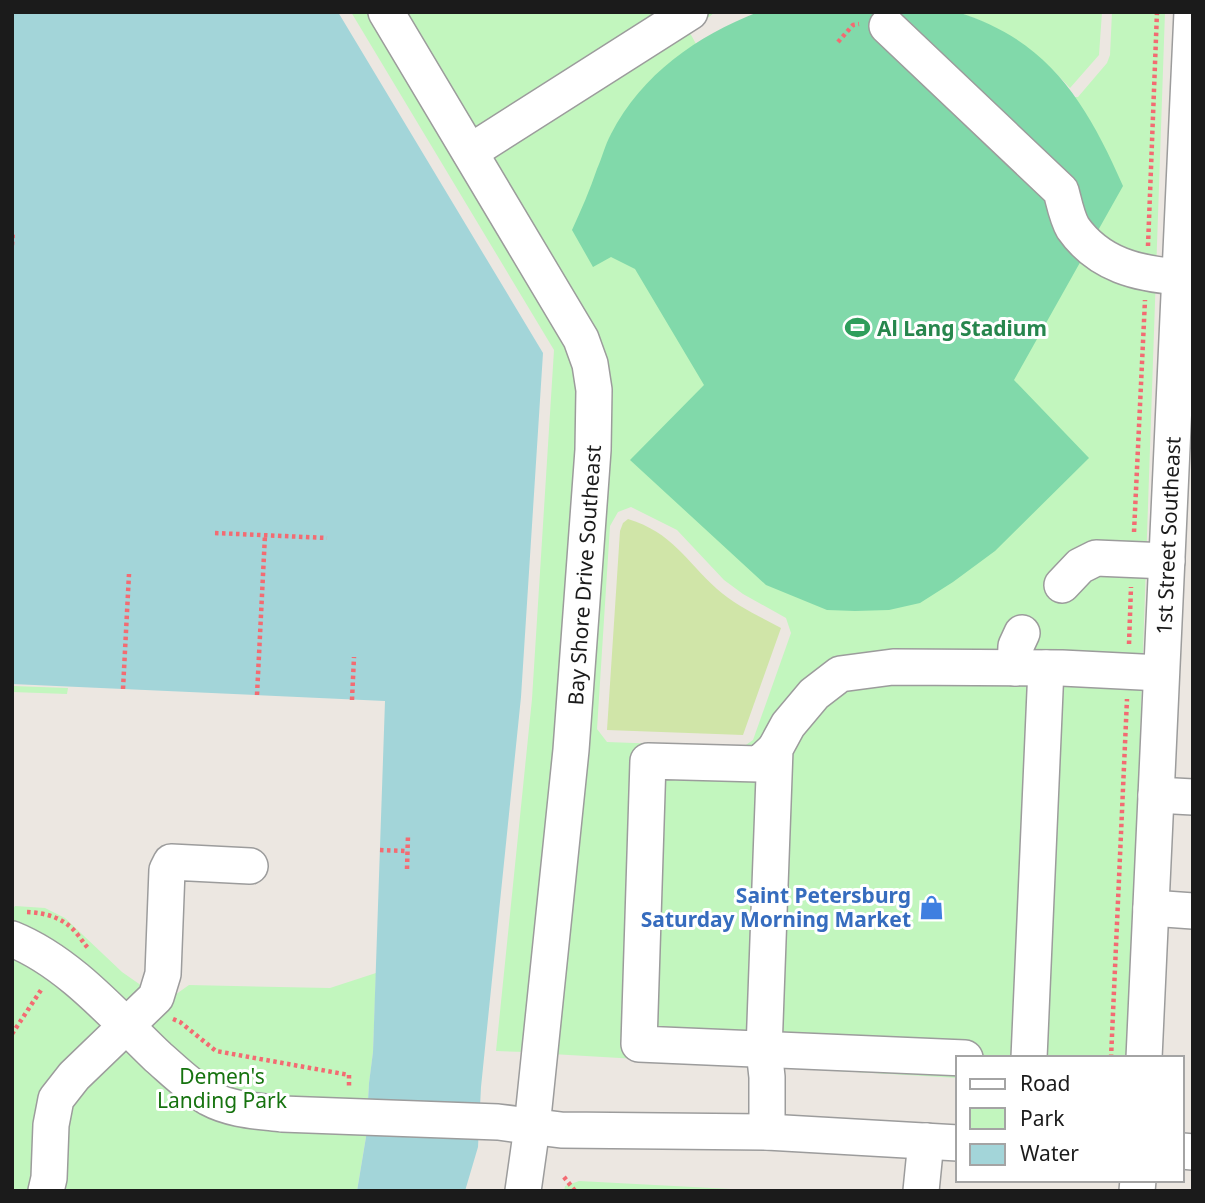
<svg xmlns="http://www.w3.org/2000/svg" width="1205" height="1203" font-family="'Noto Sans',sans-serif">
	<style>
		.grass { fill: #d0e5a8 }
		.park { fill: #c2f6be; fill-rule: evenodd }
		.pitch { fill: #81d9aa }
		.water { fill: #a3d5d9 }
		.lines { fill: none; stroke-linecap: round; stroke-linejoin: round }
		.minor-casing { stroke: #9c9c9c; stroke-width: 38 }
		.path { stroke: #f36b72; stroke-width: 4.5; stroke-dasharray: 3.5 3.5; stroke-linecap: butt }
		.minor { stroke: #fff; stroke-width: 35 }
		.labels { text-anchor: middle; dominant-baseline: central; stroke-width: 6; stroke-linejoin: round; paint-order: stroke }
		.leisure-label { font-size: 21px; font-weight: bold; fill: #27864d; stroke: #fff; text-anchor: start }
		.street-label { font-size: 21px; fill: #1b1b1b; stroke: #fff }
		.shop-label { font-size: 21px; font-weight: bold; fill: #366cbe; stroke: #fff; text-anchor: end }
		.park-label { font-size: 21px; fill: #16730f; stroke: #fff }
	</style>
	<rect width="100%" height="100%" fill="#ece7e1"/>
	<!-- grass -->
	<path class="grass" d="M 628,519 C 673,533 685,560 717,589 C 736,606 759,616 781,628 L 743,735 L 607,730 L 620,531 L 623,523 Z"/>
	<!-- park -->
	<path class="park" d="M 351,12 L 370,12 L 578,368 L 580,449 L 527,1052 L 496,1051 L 532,699 L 554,350 Z
		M 401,12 L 715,12 L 690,33 L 701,53 L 823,12 L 901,12 L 1063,97 L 1078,97 L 1107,63 L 1110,55 L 1112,12 L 1165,12 L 1129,1058 L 958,1058 L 958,1078 L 552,1054 L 607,416 ZM 631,507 L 677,530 L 724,580 L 743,594 L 786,618 L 791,633 L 753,740 L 743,747 L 607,742 L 597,729 L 610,526 L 618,512 Z
		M 957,12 L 1102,12 L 1099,55 L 1070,88 C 1040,54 1002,26 957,12 Z
		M 12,686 L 68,688 L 67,694 L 12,692 Z
		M 15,906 L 45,908 L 65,918 L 122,972 L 165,1002 L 189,985 L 330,988 L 376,973 L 373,1052 L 369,1083 L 366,1137 L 357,1191 L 12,1191 L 12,911 Z
		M 579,1181 L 770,1191 L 564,1191 L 565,1186 Z"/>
	<!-- pitch -->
	<path class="pitch" d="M 758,12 L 957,12 C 1049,40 1087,104 1123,186 L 1014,380 L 1089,458 L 995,551 L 953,582 L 920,603 L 889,610 L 855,611 L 827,610 L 766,585 L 630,460 L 704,385 L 635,269 L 611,257 L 593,267 L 572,230 C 581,210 590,190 597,169 C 602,158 605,145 611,134 C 642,74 697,36 758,12 Z"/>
	<!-- water -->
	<path class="water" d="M 12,12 L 338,12 L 543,353 L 521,697 L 481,1087 L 478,1147 L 465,1191 L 357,1191 L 366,1137 L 369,1083 L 373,1052 L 385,701 L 12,684 Z"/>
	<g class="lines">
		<defs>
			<g id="minor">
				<path d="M 386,12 L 581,339 L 590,364 L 594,390 L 593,450 L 571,750 L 532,1127 L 523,1191"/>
				<path d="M 887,26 L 1061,191 C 1064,202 1067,218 1073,228 C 1099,265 1138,274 1180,277"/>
				<path d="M 470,152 L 690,12"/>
				<path d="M 1062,585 L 1080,566 L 1096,558 L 1167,561"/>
				<path d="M 1015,668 L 1016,646 L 1022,633"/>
				<path d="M 775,749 L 759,764 L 648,761 L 639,1044 L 965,1058"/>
				<path d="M 1156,795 L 1193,797"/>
				<path d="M 1151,908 L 1193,911"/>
				<path d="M 12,939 C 69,962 114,1015 158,1057 C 174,1071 190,1087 209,1098 C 231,1110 257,1111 282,1114 L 498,1122 L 561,1130 L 767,1132 L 958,1143"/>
				<path d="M 1029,1058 L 1046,668"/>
				<path id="s1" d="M 1144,1058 L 1192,12"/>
				<path d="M 767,1132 L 767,1077 L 764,1050 L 775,749 L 788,725 L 814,694 L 840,674 L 893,667 L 1062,668 L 1161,673"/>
				<path d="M 1182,1151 L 1193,1152"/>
				<path d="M 46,1191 L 49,1178 L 51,1125 L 56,1099 L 74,1076 L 156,997 L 163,974 L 167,870 L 171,862 L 250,866"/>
				<path d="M 921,1191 L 926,1141"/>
				<path d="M 1137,1191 L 1138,1180"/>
			</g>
		</defs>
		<!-- minor casing -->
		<use href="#minor" class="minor-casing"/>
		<!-- path -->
		<path class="path" d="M 838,42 L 853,25 L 859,24
			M 12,245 L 13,231
			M 1148,246 L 1157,12
			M 1134,532 L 1145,300
			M 215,533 L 327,538
			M 1129,644 L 1131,587
			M 123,689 L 129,574
			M 257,695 L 265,535
			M 352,700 L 354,657
			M 380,850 L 407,851
			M 407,869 L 408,835
			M 27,912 C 47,913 65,918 78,935 C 82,940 84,944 89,949
			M 173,1019 L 180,1022 L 216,1051 L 349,1075 L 349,1087
			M 12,1034 L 41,990
			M 1111,1058 L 1127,699
			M 564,1177 L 575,1191"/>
		<!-- minor -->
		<use href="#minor" class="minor"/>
	</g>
	<!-- icons -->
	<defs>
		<symbol id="stadium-bare" viewBox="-9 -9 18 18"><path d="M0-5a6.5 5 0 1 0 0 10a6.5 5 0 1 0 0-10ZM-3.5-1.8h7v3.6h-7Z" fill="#2e9e5b" stroke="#fff" stroke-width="2.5" paint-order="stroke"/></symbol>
		<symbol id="shop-bare" viewBox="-9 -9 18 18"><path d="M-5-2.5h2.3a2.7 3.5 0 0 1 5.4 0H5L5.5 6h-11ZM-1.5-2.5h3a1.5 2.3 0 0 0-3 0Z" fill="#3f7fe0" stroke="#fff" stroke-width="2.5" paint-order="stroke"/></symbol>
	</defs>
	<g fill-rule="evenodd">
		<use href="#stadium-bare" x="840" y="310" width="35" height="35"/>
		<use href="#shop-bare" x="914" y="890" width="35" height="35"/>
	</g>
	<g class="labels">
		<!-- leisure labels -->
		<g class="leisure-label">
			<text x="877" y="328">Al Lang Stadium</text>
		</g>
		<!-- street labels -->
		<g class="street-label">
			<text stroke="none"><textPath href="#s1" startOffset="523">1st Street Southeast</textPath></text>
			<text transform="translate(584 575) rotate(-86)">Bay Shore Drive Southeast</text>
		</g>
		<!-- shop labels -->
		<g class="shop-label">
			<text x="911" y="895">Saint Petersburg<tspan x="911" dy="24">Saturday Morning Market</tspan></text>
		</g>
		<!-- park labels -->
		<g class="park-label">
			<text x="222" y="1076">Demen's<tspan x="222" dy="24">Landing Park</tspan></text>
		</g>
	</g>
	<!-- border -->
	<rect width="1205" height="1203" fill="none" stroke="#1b1b1b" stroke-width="28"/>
	<!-- legend -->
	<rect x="956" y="1056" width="228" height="126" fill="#ffffff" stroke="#a4a4a4" stroke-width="2"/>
	<rect x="970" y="1079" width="35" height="10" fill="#ffffff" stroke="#a4a4a4" stroke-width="2"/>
	<text x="1020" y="1091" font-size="21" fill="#1b1b1b">Road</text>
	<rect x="970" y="1108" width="35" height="21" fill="#c2f6be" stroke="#a4a4a4" stroke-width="2"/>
	<text x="1020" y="1126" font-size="21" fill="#1b1b1b">Park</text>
	<rect x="970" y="1144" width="35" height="21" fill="#a3d5d9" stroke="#a4a4a4" stroke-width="2"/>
	<text x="1020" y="1161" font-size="21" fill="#1b1b1b">Water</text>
</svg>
